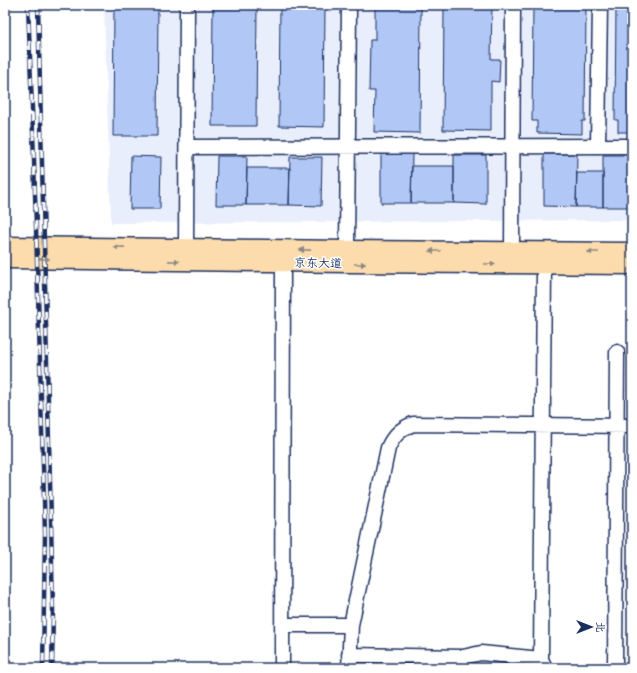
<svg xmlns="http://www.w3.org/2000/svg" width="637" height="673" font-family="Itim,'LXGW WenKai TC',sans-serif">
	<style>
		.built { fill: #e8eefc }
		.building { fill: #b1c7f6; stroke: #1b2f5e }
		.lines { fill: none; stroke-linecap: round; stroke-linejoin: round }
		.minor-casing { stroke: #1b2f5e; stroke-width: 17 }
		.major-casing { stroke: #1b2f5e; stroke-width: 21 }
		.minor { stroke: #fff; stroke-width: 14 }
		.major { stroke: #fcdcac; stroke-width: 18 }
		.rail-casing { stroke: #1b2f5e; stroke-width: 4.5 }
		.rail { stroke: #fff; stroke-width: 3; stroke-dasharray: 9; stroke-linecap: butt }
		.oneway { fill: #8c8685 }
		.labels { text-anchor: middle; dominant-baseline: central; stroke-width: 3; stroke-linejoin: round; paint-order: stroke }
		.street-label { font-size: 12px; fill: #1b2f5e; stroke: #fff }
	</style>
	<rect width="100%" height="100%" fill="#fff"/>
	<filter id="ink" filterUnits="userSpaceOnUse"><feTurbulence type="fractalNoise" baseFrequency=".025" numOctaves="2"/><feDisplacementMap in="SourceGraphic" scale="8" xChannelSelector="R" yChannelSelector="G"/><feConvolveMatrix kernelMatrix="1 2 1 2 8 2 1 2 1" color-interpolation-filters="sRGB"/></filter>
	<g filter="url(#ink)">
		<!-- built -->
		<path class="built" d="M 104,5 L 632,5 L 632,220 L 111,223 Z"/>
		<!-- building -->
		<path class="building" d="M 114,5 L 158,5 L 157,136 L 113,136 Z
			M 213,5 L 257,5 L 256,126 L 212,126 Z
			M 280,5 L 325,5 L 324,127 L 279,126 Z
			M 375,5 L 421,5 L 420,133 L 374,132 L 375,91 L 369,91 L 370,40 L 375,40 Z
			M 444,5 L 492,5 L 491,59 L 500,59 L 499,82 L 491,81 L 491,131 L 443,130 Z
			M 533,5 L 586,5 L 585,121 L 582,121 L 582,134 L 537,133 L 537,121 L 532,121 Z
			M 616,5 L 632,5 L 632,132 L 618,132 L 618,120 L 615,120 Z
			M 381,154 L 412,154 L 411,203 L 381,203 Z
			M 544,154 L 577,154 L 576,207 L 544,206 Z
			M 454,155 L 486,155 L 486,204 L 454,203 Z
			M 603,155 L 632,155 L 632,207 L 603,207 Z
			M 131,156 L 161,157 L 160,209 L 130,209 Z
			M 217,156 L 247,156 L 246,205 L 216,205 Z
			M 290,157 L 322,157 L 321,206 L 289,205 Z
			M 412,166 L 454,166 L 454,203 L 411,203 Z
			M 247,168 L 290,168 L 289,205 L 246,205 Z
			M 577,173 L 603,173 L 603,207 L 576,207 Z"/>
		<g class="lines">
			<defs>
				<path id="minor" d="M 598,146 L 600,5
					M 187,147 L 632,146
					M 186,248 L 187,5
					M 347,250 L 349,5
					M 512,251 L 513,5
					M 282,625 L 351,625
					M 349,655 L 463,657 L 481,653 L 541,659 L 545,668
					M 541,659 L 544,265
					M 282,668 L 283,263
					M 349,668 L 351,625 L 388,448 C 393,436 400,429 413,424 L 632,426
					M 615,668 L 617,352"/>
				<path id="major" d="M 5,246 L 347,250 L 632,252
					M 5,259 L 347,263 L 632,265"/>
			</defs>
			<!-- minor casing -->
			<use href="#minor" class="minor-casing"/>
			<!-- major casing -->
			<use href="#major" class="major-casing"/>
			<!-- minor -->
			<use href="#minor" class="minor"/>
			<!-- major -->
			<use href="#major" class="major"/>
			<defs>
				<path id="rail" d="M 28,5 L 34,159 L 45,533 L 43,668
					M 38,5 L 51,521 L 53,610 L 52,668"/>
			</defs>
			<!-- rail casing -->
			<use href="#rail" class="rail-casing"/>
			<!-- rail -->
			<use href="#rail" class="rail"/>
		</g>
		<!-- one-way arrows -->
		<defs><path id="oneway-solid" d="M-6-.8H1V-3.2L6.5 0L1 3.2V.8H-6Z"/></defs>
		<g class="oneway">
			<use href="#oneway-solid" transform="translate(119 247) rotate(-179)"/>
			<use href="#oneway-solid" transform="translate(305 250) rotate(-179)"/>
			<use href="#oneway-solid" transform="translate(435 251) rotate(-180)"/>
			<use href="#oneway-solid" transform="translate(593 252) rotate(-180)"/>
			<use href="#oneway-solid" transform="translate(44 259) rotate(1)"/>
			<use href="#oneway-solid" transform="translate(174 261) rotate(1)"/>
			<use href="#oneway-solid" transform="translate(360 264)"/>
			<use href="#oneway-solid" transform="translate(490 264)"/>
		</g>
	</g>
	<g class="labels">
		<!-- street labels -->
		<g class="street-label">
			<text transform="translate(318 263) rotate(1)">京东大道</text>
		</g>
	</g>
	<!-- margin -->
	<rect width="637" height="673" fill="none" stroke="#fff" stroke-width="20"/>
	<rect x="10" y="10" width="617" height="653" fill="none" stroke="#1b2f5e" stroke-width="1.5" filter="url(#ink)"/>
	<!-- north arrow -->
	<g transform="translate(591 627) rotate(90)" stroke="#ffffff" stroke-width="3" paint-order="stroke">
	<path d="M0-3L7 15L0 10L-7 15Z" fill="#1b2f5e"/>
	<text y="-6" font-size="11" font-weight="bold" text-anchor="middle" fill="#1b2f5e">北</text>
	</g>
</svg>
